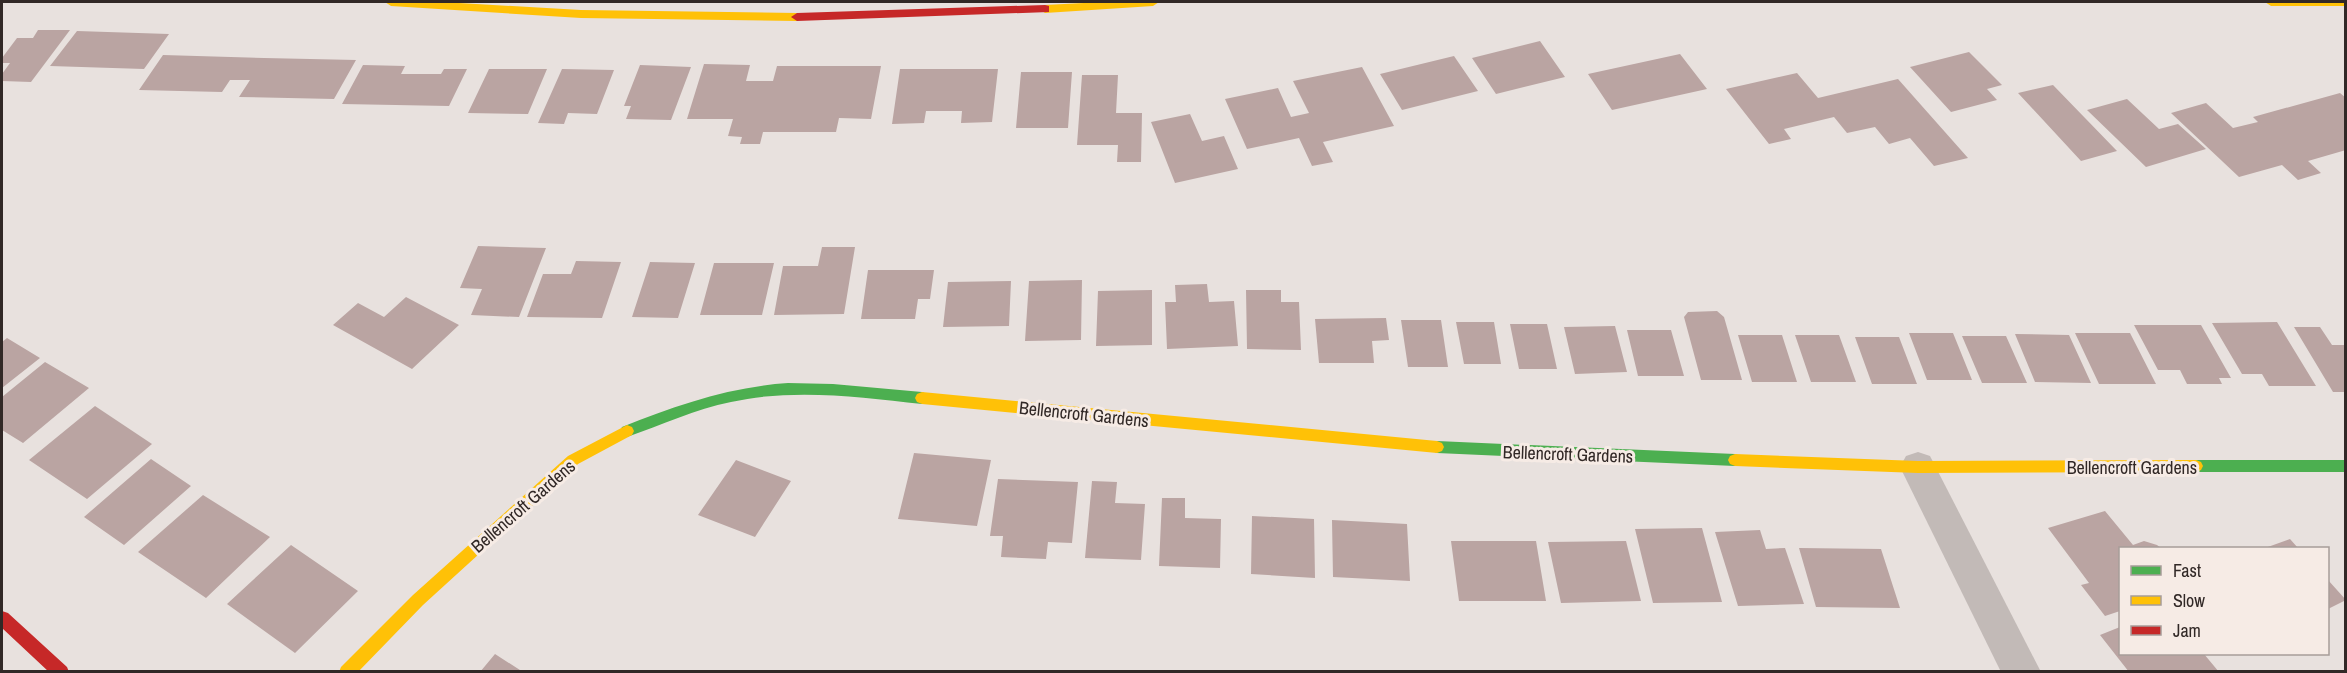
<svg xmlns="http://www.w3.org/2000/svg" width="2347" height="673" font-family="'Archivo Narrow',sans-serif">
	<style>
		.building { fill: #baa4a2 }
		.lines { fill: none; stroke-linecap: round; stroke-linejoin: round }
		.street { fill: #c2bab7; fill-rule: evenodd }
		.fast { fill: #4caf50; fill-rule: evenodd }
		.slow { fill: #ffc107; fill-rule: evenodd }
		.jam { fill: #c62828; fill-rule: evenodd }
		.labels { text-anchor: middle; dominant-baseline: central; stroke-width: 6; stroke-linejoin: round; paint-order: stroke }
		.street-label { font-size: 18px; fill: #312826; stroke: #f6ebe5 }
	</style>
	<rect width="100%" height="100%" fill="#e8e1de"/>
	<!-- building -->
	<path class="building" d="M 38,30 L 70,30 L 31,82 L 2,81 L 2,74 L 10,63 L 2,63 L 2,58 L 17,38 L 33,38 Z
		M 77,31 L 169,34 L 144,69 L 50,66 Z
		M 1540,41 L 1565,77 L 1496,94 L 1472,58 Z
		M 1969,52 L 2002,85 L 1987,89 L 1997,100 L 1951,112 L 1910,67 Z
		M 1680,54 L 1707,89 L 1612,110 L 1588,74 Z
		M 163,55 L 264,58 L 356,60 L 334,99 L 239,97 L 250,80 L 230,80 L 222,92 L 139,90 Z
		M 1454,56 L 1478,91 L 1402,110 L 1380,74 Z
		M 704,64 L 750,65 L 746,81 L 773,81 L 777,66 L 881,66 L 871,119 L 839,118 L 836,132 L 763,132 L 760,144 L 740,144 L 742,137 L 728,136 L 733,119 L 687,119 Z
		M 363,65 L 405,66 L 401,74 L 441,74 L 444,69 L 467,69 L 449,106 L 342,104 Z
		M 640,65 L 691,67 L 671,120 L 626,119 L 631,106 L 624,106 Z
		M 1362,67 L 1394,126 L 1323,142 L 1333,162 L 1312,166 L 1299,138 L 1247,149 L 1225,99 L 1278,88 L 1291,117 L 1309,113 L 1293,81 Z
		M 489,69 L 547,69 L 528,114 L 468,113 Z
		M 562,69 L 614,70 L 597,114 L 568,113 L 564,124 L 538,123 Z
		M 900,69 L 998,69 L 992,122 L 961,123 L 962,111 L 926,111 L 924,123 L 892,124 Z
		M 1021,72 L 1072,72 L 1068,128 L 1016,128 Z
		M 1797,73 L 1818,98 L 1898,79 L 1968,158 L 1934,166 L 1910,138 L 1889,144 L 1875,127 L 1847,133 L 1834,117 L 1784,129 L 1791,139 L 1769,144 L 1726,89 Z
		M 1082,75 L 1118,75 L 1116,113 L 1142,113 L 1141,162 L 1117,162 L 1118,145 L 1077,145 Z
		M 2053,85 L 2117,151 L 2081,161 L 2018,93 Z
		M 2340,93 L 2346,98 L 2346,150 L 2308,161 L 2321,173 L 2298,180 L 2282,165 L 2239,177 L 2171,113 L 2206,103 L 2233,128 L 2258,122 L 2253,117 Z
		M 2127,99 L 2159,129 L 2178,124 L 2206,149 L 2146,167 L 2087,110 Z
		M 1190,114 L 1202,141 L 1224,136 L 1238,169 L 1175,183 L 1151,122 Z
		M 478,246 L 546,248 L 519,317 L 471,315 L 482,289 L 460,288 Z
		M 822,247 L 855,247 L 844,314 L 774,315 L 783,266 L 818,266 Z
		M 576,261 L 621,262 L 602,318 L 527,317 L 543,274 L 571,274 Z
		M 650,262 L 695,263 L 678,318 L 632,317 Z
		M 714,263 L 774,263 L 762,315 L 700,315 Z
		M 868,270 L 934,270 L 930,299 L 918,299 L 915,319 L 861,319 Z
		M 1082,280 L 1081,340 L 1025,341 L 1029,281 Z
		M 1011,281 L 1009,326 L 943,327 L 948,282 Z
		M 1207,284 L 1209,302 L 1234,301 L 1238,346 L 1167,349 L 1165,302 L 1176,302 L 1175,285 Z
		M 1152,290 L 1152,345 L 1096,346 L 1098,291 Z
		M 1246,290 L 1281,290 L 1281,302 L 1299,302 L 1301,350 L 1247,349 Z
		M 406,297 L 459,325 L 412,369 L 333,325 L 358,303 L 384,317 Z
		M 1717,311 L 1724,317 L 1742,380 L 1701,380 L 1684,317 L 1688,312 Z
		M 1386,318 L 1389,340 L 1372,341 L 1374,363 L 1319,363 L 1315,319 Z
		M 1401,320 L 1441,320 L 1448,367 L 1408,367 Z
		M 1456,322 L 1494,322 L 1501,364 L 1464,364 Z
		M 2277,322 L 2316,386 L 2269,386 L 2262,374 L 2242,374 L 2212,323 Z
		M 1510,324 L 1547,324 L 1557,369 L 1519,369 Z
		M 2134,325 L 2201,325 L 2231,378 L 2219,378 L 2222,384 L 2187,384 L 2180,370 L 2158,370 Z
		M 1615,326 L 1627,372 L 1575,374 L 1564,327 Z
		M 2294,327 L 2320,327 L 2332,345 L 2346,345 L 2346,392 L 2333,392 Z
		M 1627,330 L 1671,330 L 1684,376 L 1638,376 Z
		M 1909,333 L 1953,333 L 1972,380 L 1927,380 Z
		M 2075,333 L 2130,333 L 2156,384 L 2099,384 Z
		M 2015,334 L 2069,335 L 2091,383 L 2035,382 Z
		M 1738,335 L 1782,335 L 1797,382 L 1752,382 Z
		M 1795,335 L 1839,335 L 1856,382 L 1811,382 Z
		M 1962,336 L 2006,336 L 2027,383 L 1982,383 Z
		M 1855,337 L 1899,337 L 1917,384 L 1872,384 Z
		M 7,338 L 40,358 L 2,388 L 2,342 Z
		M 45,362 L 89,388 L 23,443 L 2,430 L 2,397 Z
		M 95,406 L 152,444 L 87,499 L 29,460 Z
		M 914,453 L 991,460 L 977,526 L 898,519 Z
		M 151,459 L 191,486 L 124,545 L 84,517 Z
		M 736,460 L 791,481 L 755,537 L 698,515 Z
		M 998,479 L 1078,482 L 1072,543 L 1048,542 L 1046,559 L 1001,557 L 1003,536 L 990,536 Z
		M 1092,481 L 1117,482 L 1115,503 L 1145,504 L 1141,560 L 1085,558 Z
		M 203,495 L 270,537 L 206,598 L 138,552 Z
		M 1162,498 L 1185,498 L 1185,518 L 1221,519 L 1220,568 L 1159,566 Z
		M 2105,511 L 2133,545 L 2144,541 L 2157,545 L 2161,548 L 2120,548 L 2120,611 L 2105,616 L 2081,585 L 2089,583 L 2048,528 Z
		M 1252,516 L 1314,519 L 1315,578 L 1251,574 Z
		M 1332,520 L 1407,524 L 1410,581 L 1333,577 Z
		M 1702,528 L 1722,602 L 1653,603 L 1635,529 Z
		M 1760,530 L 1766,549 L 1785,548 L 1804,604 L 1738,606 L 1715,532 Z
		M 2290,539 L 2298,548 L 2265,548 Z
		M 1451,541 L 1536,541 L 1546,601 L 1459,601 Z
		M 1626,541 L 1641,601 L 1561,603 L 1548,542 Z
		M 291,545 L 358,591 L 295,653 L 227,604 Z
		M 1799,548 L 1881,549 L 1900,608 L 1816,607 Z
		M 2328,580 L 2346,600 L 2328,609 Z
		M 2120,627 L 2120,654 L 2204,654 L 2219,672 L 2129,672 L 2100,635 Z
		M 495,654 L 523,672 L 480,672 Z"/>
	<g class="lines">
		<!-- street -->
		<path class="street" d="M 1918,452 L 1930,456 L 2041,672 L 2001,672 L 1900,467 L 1906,456 Z"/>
		<!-- fast -->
		<path class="fast" d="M 788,383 L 833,384 L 922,392 L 927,394 L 929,398 L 927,402 L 922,404 C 859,397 794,388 731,402 C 695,409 662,425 627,437 L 622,435 L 620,431 L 622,427 C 677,405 729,387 788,383 Z
			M 1437,441 L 1735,454 L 1740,456 L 1742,460 L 1740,464 L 1735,466 L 1437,453 L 1432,451 L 1430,447 L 1432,443 Z
			M 2196,460 L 2346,460 L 2346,472 L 2196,472 L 2191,470 L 2189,466 L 2191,462 Z"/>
		<!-- slow -->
		<path class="slow" d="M 385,2 L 442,2 L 581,10 L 797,13 L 803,17 L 797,21 L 581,18 L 391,6 Z
			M 1103,2 L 1159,2 L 1153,6 L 1045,13 L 1039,9 L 1045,5 Z
			M 2265,2 L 2346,2 L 2346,6 L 2271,6 Z
			M 922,392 L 1437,441 L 1442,443 L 1444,447 L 1442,451 L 1437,453 L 922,404 L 917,402 L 915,398 L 917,394 Z
			M 627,425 L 632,427 L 634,431 L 632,435 L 578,464 L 423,605 L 358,672 L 339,672 L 341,667 L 413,595 L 568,456 Z
			M 1735,454 L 1918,461 L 2196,460 L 2201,462 L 2203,466 L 2201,470 L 2196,472 L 1918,473 L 1735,466 L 1730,464 L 1728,460 L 1730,456 Z"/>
		<!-- jam -->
		<path class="jam" d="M 1045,5 L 1049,6 L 1049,12 L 797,21 L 791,17 L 797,13 Z
			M 2,611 L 8,613 L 67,667 L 69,672 L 49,672 L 2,628 Z"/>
	</g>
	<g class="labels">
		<!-- street labels -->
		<g class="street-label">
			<text transform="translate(1084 414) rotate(6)">Bellencroft Gardens</text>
			<text transform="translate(1568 454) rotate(2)">Bellencroft Gardens</text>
			<text x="2132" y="467">Bellencroft Gardens</text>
			<text transform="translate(523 506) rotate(-41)">Bellencroft Gardens</text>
		</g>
	</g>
	<!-- border -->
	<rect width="2347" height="673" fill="none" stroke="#312826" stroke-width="6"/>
	<!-- legend -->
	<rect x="2119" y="547" width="210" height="108" fill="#f6ebe5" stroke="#a79d99" stroke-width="1.5"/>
	<rect x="2131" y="566" width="30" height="9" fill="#4caf50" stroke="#a79d99" stroke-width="1.5"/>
	<text x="2173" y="577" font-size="18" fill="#312826">Fast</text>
	<rect x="2131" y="596" width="30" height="9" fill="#ffc107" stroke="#a79d99" stroke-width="1.5"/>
	<text x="2173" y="607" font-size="18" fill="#312826">Slow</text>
	<rect x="2131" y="626" width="30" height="9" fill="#c62828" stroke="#a79d99" stroke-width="1.5"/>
	<text x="2173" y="637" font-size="18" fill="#312826">Jam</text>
</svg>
